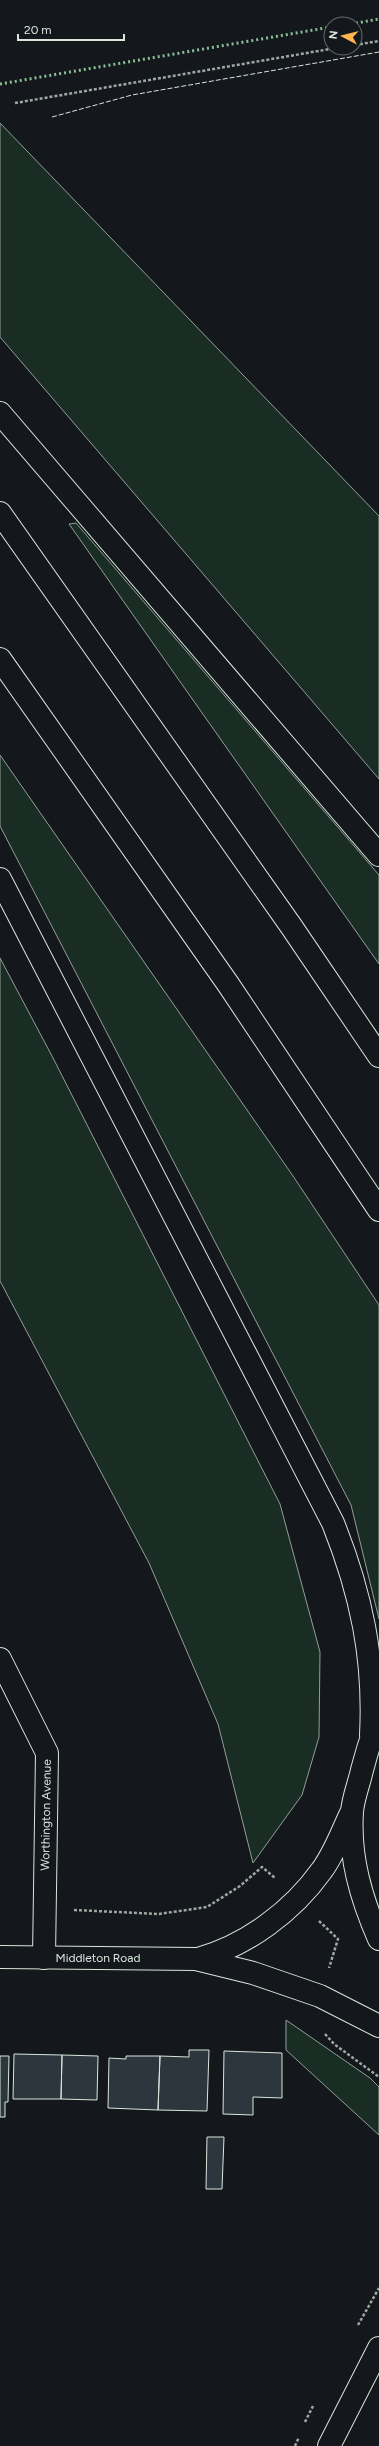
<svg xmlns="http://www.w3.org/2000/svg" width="379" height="2446" font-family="Figtree,sans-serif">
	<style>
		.green { fill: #1a2d24; stroke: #939e99 }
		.building { fill: #2c363c; stroke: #d8e6dc }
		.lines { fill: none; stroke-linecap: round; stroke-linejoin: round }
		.street-casing { stroke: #d8e6dc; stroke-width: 24 }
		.primary-casing { stroke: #d8e6dc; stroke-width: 24 }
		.highway-casing { stroke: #d8e6dc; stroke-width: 24 }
		.path { stroke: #9da8a2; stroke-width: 2.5; stroke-dasharray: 3 2; stroke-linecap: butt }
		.street { stroke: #14181c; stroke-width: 22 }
		.primary { stroke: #14181c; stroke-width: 22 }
		.highway { stroke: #14181c; stroke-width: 22 }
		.hedge { stroke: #8ac095; stroke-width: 3; stroke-dasharray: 2 3; stroke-linecap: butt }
		.fence { stroke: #d8e6dc; stroke-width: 1; stroke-dasharray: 5 2; stroke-linecap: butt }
		.labels { text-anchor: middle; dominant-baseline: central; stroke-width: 3; stroke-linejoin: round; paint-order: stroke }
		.street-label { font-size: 12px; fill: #d8e6dc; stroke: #14181c }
	</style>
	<rect width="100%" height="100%" fill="#14181c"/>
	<!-- green -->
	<path class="green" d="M 0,123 L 379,516 L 379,779 L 0,337 Z
		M 76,523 L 379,875 L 379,964 L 69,524 Z
		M 0,755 L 293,1176 L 379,1305 L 379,1619 L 351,1505 L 0,826 Z
		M 0,958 L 52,1056 L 280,1504 L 320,1652 L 319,1737 L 302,1795 L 253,1863 L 218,1724 L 149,1563 L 0,1281 Z
		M 286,2020 L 370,2078 L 379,2087 L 379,2135 L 286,2050 Z"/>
	<!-- building -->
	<path class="building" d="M 189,2050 L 209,2050 L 207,2111 L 158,2110 L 160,2056 L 189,2057 Z
		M 224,2051 L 282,2053 L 282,2098 L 253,2097 L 253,2115 L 223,2114 Z
		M 14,2054 L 62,2055 L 61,2099 L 13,2099 Z
		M 62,2055 L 98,2056 L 97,2100 L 61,2099 Z
		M 0,2056 L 9,2056 L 8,2102 L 5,2102 L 5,2117 L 0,2117 Z
		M 126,2056 L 160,2056 L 158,2110 L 108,2108 L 109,2058 L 126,2059 Z
		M 207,2137 L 224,2137 L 222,2189 L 206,2189 Z"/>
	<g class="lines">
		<defs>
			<path id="street" d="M 0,1659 L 47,1753 L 44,1958"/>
			<path id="primary" d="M 379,1722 C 370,1737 367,1753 362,1770 C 359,1784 353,1798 352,1812 C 349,1857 361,1898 379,1939
				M 0,1957 L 196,1959 L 253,1973 L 320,1996 L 379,2026
				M 198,1959 C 247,1945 292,1912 322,1870 C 334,1854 342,1832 351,1813
				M 329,2446 L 379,2348"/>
			<path id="highway" d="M 0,413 L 379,855
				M 0,513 L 291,926 L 379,1056
				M 0,659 L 228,984 L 379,1210
				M 0,879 L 333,1523 C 361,1593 375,1658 371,1735"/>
		</defs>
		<!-- street casing -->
		<use href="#street" class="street-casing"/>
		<!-- primary casing -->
		<use href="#primary" class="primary-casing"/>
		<!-- highway casing -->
		<use href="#highway" class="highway-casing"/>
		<!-- path -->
		<path class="path" d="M 355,45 L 379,41
			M 15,103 L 336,48
			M 74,1910 L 159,1914 L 207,1907 L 240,1886 L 262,1867 L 275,1878
			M 319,1921 L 338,1939 L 329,1968
			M 325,2034 L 334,2044 L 379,2077
			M 358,2325 L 379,2288
			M 305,2422 L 313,2406
			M 295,2446 L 299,2437"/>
		<!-- street -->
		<use href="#street" class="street"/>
		<!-- primary -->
		<use href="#primary" class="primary"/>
		<!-- highway -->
		<use href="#highway" class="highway"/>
		<!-- hedge -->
		<path class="hedge" d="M 351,24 L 379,19
			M 0,84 L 331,27"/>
		<!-- fence -->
		<path class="fence" d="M 52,117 L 132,95 L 379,52"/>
	</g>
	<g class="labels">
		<!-- street labels -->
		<g class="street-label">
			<text transform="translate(46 1815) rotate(-89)">Worthington Avenue</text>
			<text x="98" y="1958">Middleton Road</text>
		</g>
	</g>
	<!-- north arrow -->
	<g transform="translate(343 36) rotate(277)"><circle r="19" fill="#14181c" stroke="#626a69"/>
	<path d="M0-3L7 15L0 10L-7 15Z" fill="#ffb74d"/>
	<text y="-6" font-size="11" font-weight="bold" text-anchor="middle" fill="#d8e6dc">N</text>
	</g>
	<!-- scale -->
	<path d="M18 34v6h106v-6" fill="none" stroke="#d8e6dc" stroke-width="2"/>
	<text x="24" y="34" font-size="12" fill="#d8e6dc" stroke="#14181c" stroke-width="3" paint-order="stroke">20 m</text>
</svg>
